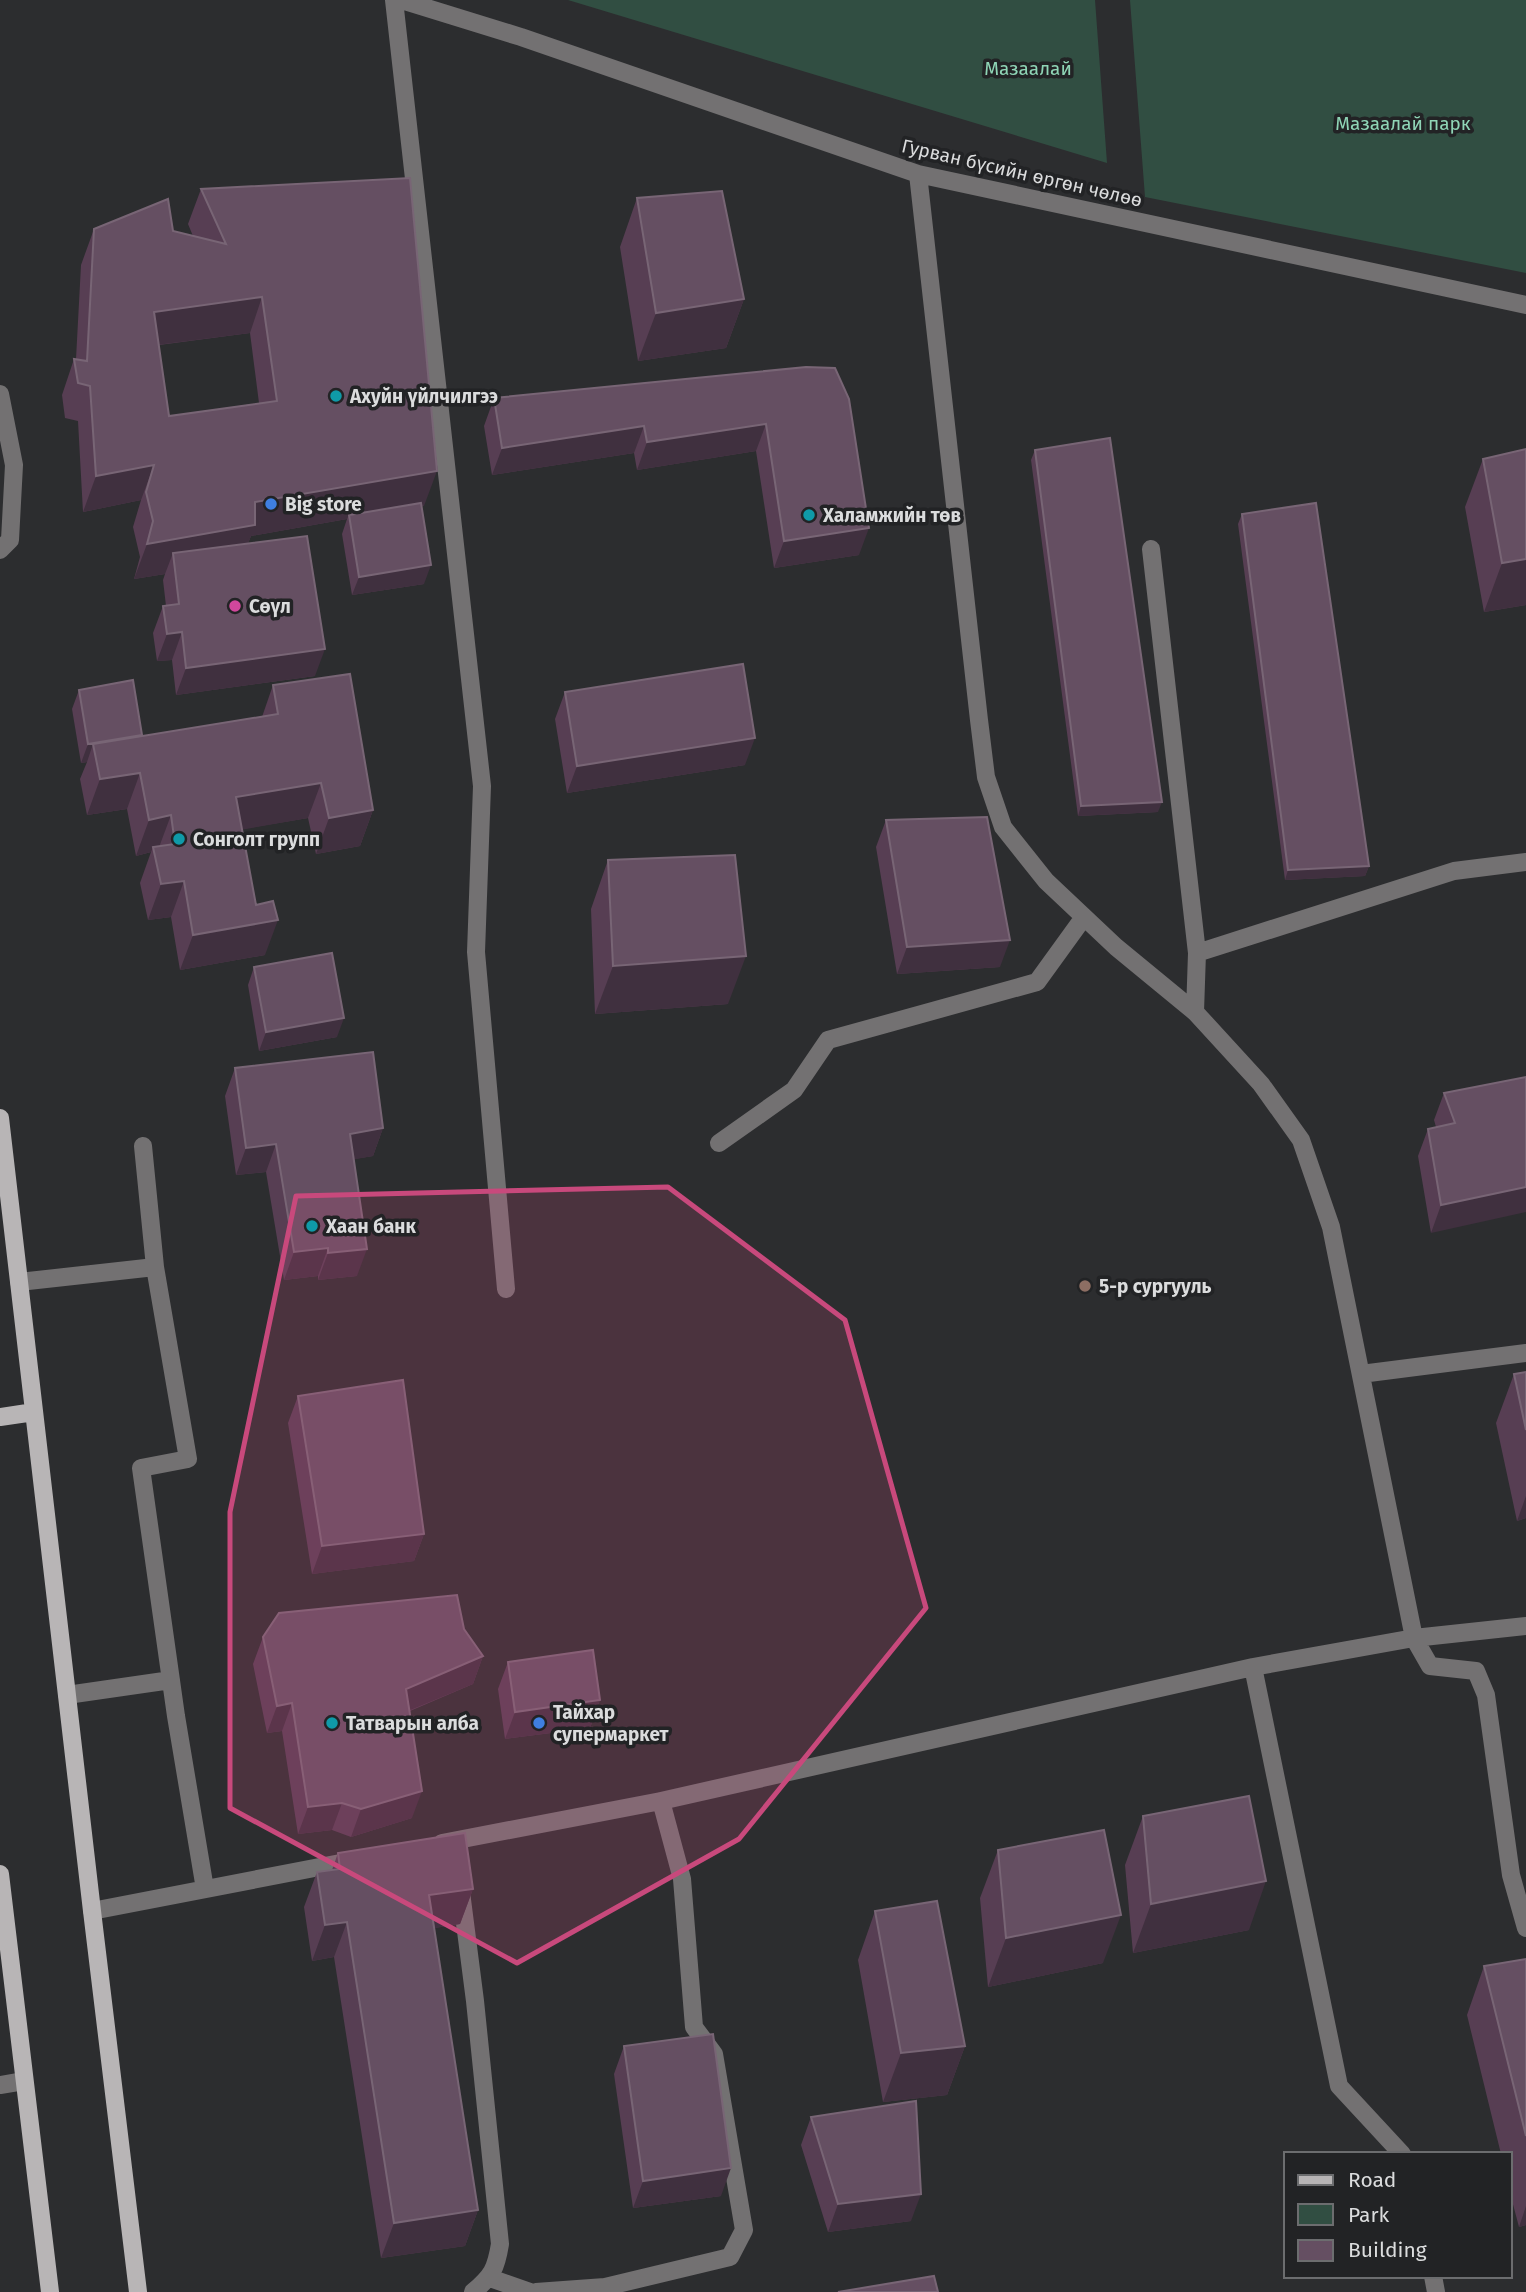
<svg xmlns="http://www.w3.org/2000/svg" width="1526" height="2292" font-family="'Fira Sans',sans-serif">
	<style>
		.green { fill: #314e42 }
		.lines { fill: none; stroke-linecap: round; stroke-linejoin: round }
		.minor { stroke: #737172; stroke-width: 18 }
		.major { stroke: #b8b5b6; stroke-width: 18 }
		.wall { fill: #573e53; fill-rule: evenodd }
		.shaded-wall { fill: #40303f }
		.building { fill: #654f62; stroke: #786575; stroke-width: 2; fill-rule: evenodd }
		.marked { fill: #c8497c; fill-opacity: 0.2; stroke: #c8497c; stroke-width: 5; stroke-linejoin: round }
		.culture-dot { fill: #0f9aa8; stroke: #222325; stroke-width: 2.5 }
		.shop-dot { fill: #3f7fe0; stroke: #222325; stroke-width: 2.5 }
		.hotel-dot { fill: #d1479c; stroke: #222325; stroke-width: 2.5 }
		.education-dot { fill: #8d6e63; stroke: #222325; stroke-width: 2.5 }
		.labels { text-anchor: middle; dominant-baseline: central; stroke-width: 7; stroke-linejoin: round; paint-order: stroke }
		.park-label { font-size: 19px; fill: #8fd5b6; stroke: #222325 }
		.street-label { font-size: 19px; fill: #dbdcdd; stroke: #222325 }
		.poi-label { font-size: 19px; font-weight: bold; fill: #dbdcdd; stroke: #222325; text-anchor: start }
	</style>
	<rect width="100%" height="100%" fill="#2c2d2f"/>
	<!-- green -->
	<path class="green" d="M 568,0 L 1095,0 L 1107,163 Z
		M 1130,0 L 1526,0 L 1526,273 L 1145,197 Z"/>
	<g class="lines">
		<!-- minor -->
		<path class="minor" d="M 394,0 L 482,786 L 476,952 L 506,1289
			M 401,0 L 521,37 L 918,174 L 1526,305
			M 918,174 L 979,720 L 986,777 L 1003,827 L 1046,881 L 1116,947 L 1195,1012 L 1261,1084 L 1301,1140 L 1331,1227 L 1414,1638 L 1430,1666 L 1476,1671 L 1486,1695 L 1511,1875 L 1526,1928
			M 0,394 L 14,465 L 10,540 L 0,550
			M 1151,549 L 1197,953 L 1195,1012
			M 1197,953 L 1454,871 L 1526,862
			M 719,1143 L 794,1090 L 828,1040 L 1037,982 L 1084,917
			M 143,1146 L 155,1267
			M 19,1282 L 155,1267 L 188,1459 L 141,1468 L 176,1716 L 205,1889
			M 1361,1374 L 1526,1353
			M 1253,1667 L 1339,2086 L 1402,2154
			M 67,1695 L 171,1680
			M 442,1843 L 661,1801 L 1253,1667 L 1414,1638 L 1526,1626
			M 461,1892 L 475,2001 L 500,2244 C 496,2269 492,2276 473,2292
			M 92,1911 L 356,1860
			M 0,2085 L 24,2081
			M 1433,2276 L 1436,2292
			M 490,2278 L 530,2292
			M 536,2292 L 605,2287 L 730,2257 L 744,2230 L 714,2054 L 694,2027 L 682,1879 L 661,1801"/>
		<!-- major -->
		<path class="major" d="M 0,1118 L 92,1911 L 138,2292
			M 0,1417 L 34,1412
			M 0,1874 L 50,2292"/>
	</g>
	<!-- wall -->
	<path class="wall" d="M 201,189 L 424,506 L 421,506 L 424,584 L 352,595 L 342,534 L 347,519 L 251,536 L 248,543 L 315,676 L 176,695 L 172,660 L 157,661 L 153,633 L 163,606 L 166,606 L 163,580 L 165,574 L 134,579 L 140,557 L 133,527 L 141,500 L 83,512 L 78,421 L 65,418 L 62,395 L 74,359 L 76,359 L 81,265 L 94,229 L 173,231 L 193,236 L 188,224 ZM 250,333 L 259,403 L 169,416 L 159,345 Z
		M 637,198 L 744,299 L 726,348 L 638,361 L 620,247 Z
		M 806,367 L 859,555 L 774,568 L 756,451 L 637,470 L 634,453 L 492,475 L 484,426 L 494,398 Z
		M 1035,450 L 1158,812 L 1078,816 L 1031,460 Z
		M 1483,459 L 1526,605 L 1484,612 L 1465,507 Z
		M 1242,514 L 1369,866 L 1365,876 L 1285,880 L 1238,524 Z
		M 273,685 L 373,810 L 360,846 L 316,854 L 308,818 L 242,829 L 265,955 L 180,970 L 171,917 L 148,920 L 140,883 L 151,852 L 136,856 L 127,809 L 87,815 L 80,779 L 87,762 L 81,763 L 72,709 L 79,690 L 142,735 L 141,736 L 262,717 Z
		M 565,692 L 745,765 L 567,793 L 555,719 Z
		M 886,820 L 1000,967 L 897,974 L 876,847 Z
		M 608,860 L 728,1004 L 595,1014 L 591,909 Z
		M 254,967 L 337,1037 L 259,1051 L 248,985 Z
		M 235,1068 L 383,1128 L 373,1156 L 354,1159 L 357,1276 L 318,1280 L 318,1276 L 284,1280 L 266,1172 L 236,1175 L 225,1096 Z
		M 1526,1077 L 1431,1233 L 1418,1156 L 1428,1129 L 1436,1127 L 1434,1120 L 1444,1093 Z
		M 1526,1372 L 1526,1518 L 1517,1521 L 1496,1423 L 1514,1374 Z
		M 298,1396 L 424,1534 L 414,1561 L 312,1574 L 288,1423 Z
		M 464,1629 L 483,1656 L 473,1684 L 410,1711 L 412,1818 L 351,1837 L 332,1830 L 298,1834 L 282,1731 L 267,1733 L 253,1664 L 263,1637 Z
		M 508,1662 L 600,1700 L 590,1728 L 505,1739 L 498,1689 Z
		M 1143,1816 L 1249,1930 L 1133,1953 L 1125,1865 Z
		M 998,1850 L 1103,1963 L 988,1987 L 980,1898 Z
		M 338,1853 L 473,1889 L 460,1924 L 434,1928 L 478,2210 L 465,2246 L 381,2258 L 334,1957 L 312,1961 L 304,1907 L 317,1872 L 332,1870 Z
		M 875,1911 L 965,2046 L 947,2095 L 883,2102 L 858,1960 Z
		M 1526,1959 L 1526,2225 L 1519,2227 L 1510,2193 L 1510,2154 L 1501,2154 L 1467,2015 L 1484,1966 Z
		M 624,2046 L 721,2196 L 633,2208 L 614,2074 Z
		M 811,2117 L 911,2221 L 828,2232 L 801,2145 Z"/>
	<!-- shaded-wall -->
	<path class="shaded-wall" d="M 262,297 L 250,333 L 141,347 L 154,312 Z
		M 744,299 L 726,348 L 638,361 L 656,313 Z
		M 766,424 L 756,451 L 637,470 L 647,442 Z
		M 644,426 L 634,453 L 492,475 L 502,448 Z
		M 154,465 L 141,500 L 83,512 L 96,476 Z
		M 437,471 L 424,506 L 350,519 L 349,515 L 347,519 L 251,536 L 242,560 L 173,553 L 165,574 L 134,579 L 147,544 L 255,502 Z
		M 869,528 L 859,555 L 774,568 L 784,541 Z
		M 1526,559 L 1526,605 L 1484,612 L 1502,563 Z
		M 431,565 L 424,584 L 352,595 L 359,577 Z
		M 182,632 L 172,660 L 157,661 L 167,634 Z
		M 325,649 L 315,676 L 176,695 L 186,668 Z
		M 142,735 L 135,753 L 93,744 L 87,762 L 81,763 L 88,744 Z
		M 755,738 L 745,765 L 567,793 L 577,766 Z
		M 140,773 L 127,809 L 87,815 L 100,779 Z
		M 321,783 L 308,818 L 223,833 L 236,797 Z
		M 1162,802 L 1158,812 L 1078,816 L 1081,806 Z
		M 373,810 L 360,846 L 316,854 L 329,818 Z
		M 171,815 L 158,850 L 153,847 L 151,852 L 136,856 L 149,820 Z
		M 1369,866 L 1365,876 L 1285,880 L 1288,870 Z
		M 184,881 L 171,917 L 148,920 L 161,884 Z
		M 278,920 L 265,955 L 180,970 L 193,935 Z
		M 1010,940 L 1000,967 L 897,974 L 907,947 Z
		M 746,956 L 728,1004 L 595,1014 L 613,966 Z
		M 344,1018 L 337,1037 L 259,1051 L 266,1032 Z
		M 383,1128 L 373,1156 L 340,1162 L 350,1134 Z
		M 276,1144 L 266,1172 L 236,1175 L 246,1148 Z
		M 1526,1187 L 1526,1212 L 1431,1233 L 1441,1205 Z
		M 328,1248 L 318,1276 L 284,1280 L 294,1252 Z
		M 367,1249 L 357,1276 L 318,1280 L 328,1253 Z
		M 1526,1496 L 1526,1518 L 1517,1521 Z
		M 424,1534 L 414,1561 L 312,1574 L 322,1546 Z
		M 483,1656 L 473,1684 L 396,1716 L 406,1689 Z
		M 600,1700 L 590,1728 L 505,1739 L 515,1712 Z
		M 292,1703 L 282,1731 L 267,1733 L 277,1706 Z
		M 422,1791 L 412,1818 L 351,1837 L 361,1809 Z
		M 342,1803 L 332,1830 L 298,1834 L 308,1807 Z
		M 1266,1881 L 1249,1930 L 1133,1953 L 1151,1904 Z
		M 473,1889 L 460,1924 L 417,1931 L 429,1895 Z
		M 1121,1915 L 1103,1963 L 988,1987 L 1006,1938 Z
		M 347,1922 L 334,1957 L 312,1961 L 325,1925 Z
		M 965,2046 L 947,2095 L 883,2102 L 901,2053 Z
		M 731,2168 L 721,2196 L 633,2208 L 643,2181 Z
		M 921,2194 L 911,2221 L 828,2232 L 838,2204 Z
		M 1526,2206 L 1526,2225 L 1519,2227 Z
		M 478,2210 L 465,2246 L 381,2258 L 394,2223 Z"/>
	<!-- building -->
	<path class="building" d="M 410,178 L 437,471 L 255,502 L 255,525 L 147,544 L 153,521 L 146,492 L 154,465 L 96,476 L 90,386 L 78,383 L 74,359 L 87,361 L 94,229 L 168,199 L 173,231 L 226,244 L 201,189 ZM 262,297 L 277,401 L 169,416 L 154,312 Z
		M 722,191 L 744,299 L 656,313 L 637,198 Z
		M 806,367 L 835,368 L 849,399 L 869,528 L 784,541 L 766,424 L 647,442 L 644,426 L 502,448 L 494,398 Z
		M 1110,438 L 1162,802 L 1081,806 L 1035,450 Z
		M 1526,449 L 1526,559 L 1502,563 L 1483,459 Z
		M 421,503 L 431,565 L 359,577 L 349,515 Z
		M 1316,503 L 1369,866 L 1288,870 L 1242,514 Z
		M 307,536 L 325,649 L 186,668 L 182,632 L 167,634 L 163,606 L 179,604 L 173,553 Z
		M 743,664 L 755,738 L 577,766 L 565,692 Z
		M 350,674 L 373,810 L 329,818 L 321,783 L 236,797 L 256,905 L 273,901 L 278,920 L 193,935 L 184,881 L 161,884 L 153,847 L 175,844 L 171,815 L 149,820 L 140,773 L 100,779 L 93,744 L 278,714 L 273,685 Z
		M 133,680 L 142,735 L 88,744 L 79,690 Z
		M 987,817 L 1010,940 L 907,947 L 886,820 Z
		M 735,855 L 746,956 L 613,966 L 608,860 Z
		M 332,953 L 344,1018 L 266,1032 L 254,967 Z
		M 373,1052 L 383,1128 L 350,1134 L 367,1249 L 328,1253 L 328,1248 L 294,1252 L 276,1144 L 246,1148 L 235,1068 Z
		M 1526,1077 L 1526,1187 L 1441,1205 L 1428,1129 L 1455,1123 L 1444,1093 Z
		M 1526,1372 L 1526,1430 L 1514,1374 Z
		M 403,1380 L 424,1534 L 322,1546 L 298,1396 Z
		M 457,1595 L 464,1629 L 483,1656 L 406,1689 L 422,1791 L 361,1809 L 342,1803 L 308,1807 L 292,1703 L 277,1706 L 263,1637 L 279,1613 Z
		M 593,1650 L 600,1700 L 515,1712 L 508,1662 Z
		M 1249,1796 L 1266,1881 L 1151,1904 L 1143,1816 Z
		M 1104,1830 L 1121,1915 L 1006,1938 L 998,1850 Z
		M 465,1833 L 473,1889 L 429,1895 L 478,2210 L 394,2223 L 347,1922 L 325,1925 L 317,1872 L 340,1869 L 338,1853 Z
		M 937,1901 L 965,2046 L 901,2053 L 875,1911 Z
		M 1526,1959 L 1526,2136 L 1484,1966 Z
		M 713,2034 L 731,2168 L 643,2181 L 624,2046 Z
		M 916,2101 L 921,2194 L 838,2204 L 811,2117 Z
		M 934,2276 L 938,2292 L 838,2292 Z"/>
	<!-- marked area -->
	<path class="marked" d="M 668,1187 L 845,1320 L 926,1608 L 739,1839 L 517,1963 L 230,1808 L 230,1512 L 296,1196 Z"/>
	<!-- markers -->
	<g class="culture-dot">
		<circle cx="336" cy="396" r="7"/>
		<circle cx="809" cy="515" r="7"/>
		<circle cx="179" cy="839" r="7"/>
		<circle cx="312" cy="1226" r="7"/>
		<circle cx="332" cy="1723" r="7"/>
	</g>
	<g class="shop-dot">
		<circle cx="271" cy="504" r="7"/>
		<circle cx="539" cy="1723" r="7"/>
	</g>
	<circle class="hotel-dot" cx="235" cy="606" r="7"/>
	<circle class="education-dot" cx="1085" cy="1286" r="7"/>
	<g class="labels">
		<!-- park labels -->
		<g class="park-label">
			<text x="1028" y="68">Мазаалай</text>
			<text x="1403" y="123">Мазаалай парк</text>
		</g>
		<!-- street labels -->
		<g class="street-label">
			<text transform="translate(1022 173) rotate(13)">Гурван бүсийн өргөн чөлөө</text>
		</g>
		<!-- poi labels -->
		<g class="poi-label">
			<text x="350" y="396">Ахуйн үйлчилгээ</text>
			<text x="285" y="504">Big store</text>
			<text x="823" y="515">Халамжийн төв</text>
			<text x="249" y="606">Сөүл</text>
			<text x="193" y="839">Сонголт групп</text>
			<text x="326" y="1226">Хаан банк</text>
			<text x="1099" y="1286">5-р сургууль</text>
			<text x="553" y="1712">Тайхар<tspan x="553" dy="22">супермаркет</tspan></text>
			<text x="346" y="1723">Татварын алба</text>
		</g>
	</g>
	<!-- legend -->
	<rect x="1284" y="2152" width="228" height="126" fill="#222325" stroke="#6c6d6f" stroke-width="2"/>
	<rect x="1298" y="2175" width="35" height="10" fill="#b8b5b6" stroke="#6c6d6f" stroke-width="2"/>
	<text x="1348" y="2187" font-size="21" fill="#dbdcdd">Road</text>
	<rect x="1298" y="2204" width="35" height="21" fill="#314e42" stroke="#6c6d6f" stroke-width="2"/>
	<text x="1348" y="2222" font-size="21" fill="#dbdcdd">Park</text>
	<rect x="1298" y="2240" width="35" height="21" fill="#654f62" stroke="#6c6d6f" stroke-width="2"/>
	<text x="1348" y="2257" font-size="21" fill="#dbdcdd">Building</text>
</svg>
